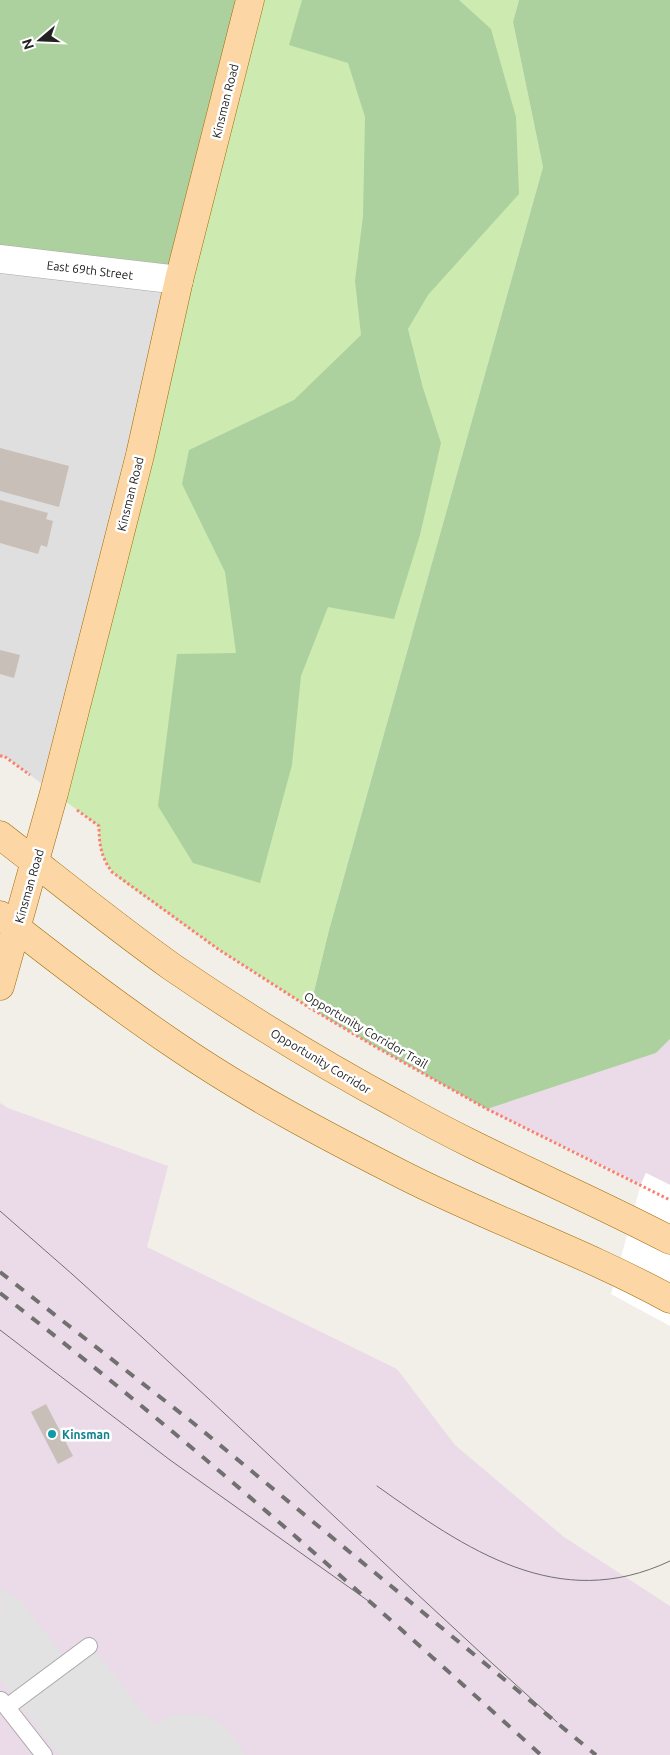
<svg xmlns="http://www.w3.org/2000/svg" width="670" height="1755" font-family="Ubuntu,sans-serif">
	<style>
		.residential { fill: #e0dfdf }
		.industrial { fill: #ebdbe8 }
		.grass { fill: #cdebb0 }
		.forest { fill: #add19e }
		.parking { fill: #e2e2e2 }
		.pier { fill: #fff }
		.building { fill: #c7bfb8 }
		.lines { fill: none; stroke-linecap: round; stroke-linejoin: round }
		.service-casing { stroke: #a9a9a9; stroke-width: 18 }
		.minor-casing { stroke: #a9a9a9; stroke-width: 29 }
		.primary-casing { stroke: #a06b00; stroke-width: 29 }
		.path { stroke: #fa8072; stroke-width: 3; stroke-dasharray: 2.5 2.5; stroke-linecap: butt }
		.service { stroke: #fff; stroke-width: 16 }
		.minor { stroke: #fff; stroke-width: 28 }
		.primary { stroke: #fcd6a4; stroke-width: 28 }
		.tram { stroke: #707070; stroke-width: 1 }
		.rail { stroke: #707070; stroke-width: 4; stroke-dasharray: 10 10; stroke-linecap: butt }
		.culture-dot { fill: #0f9aa8; stroke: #fff; stroke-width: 2 }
		.labels { text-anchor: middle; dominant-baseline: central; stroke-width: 5; stroke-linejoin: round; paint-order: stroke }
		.street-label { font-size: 12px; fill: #222; stroke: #fff }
		.culture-label { font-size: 12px; font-weight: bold; fill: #0d838f; stroke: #fff; text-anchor: start }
	</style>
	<rect width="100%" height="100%" fill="#f2efe9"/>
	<!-- residential -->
	<path class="residential" d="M 0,259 L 179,280 L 54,793 L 5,756 L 0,756 Z"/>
	<!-- industrial -->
	<path class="industrial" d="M 670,1039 L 670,1185 L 646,1173 L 641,1184 L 487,1109 L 656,1053 Z
		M 0,1103 L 8,1108 L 168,1166 L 147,1247 L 397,1369 L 455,1445 L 564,1537 L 670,1606 L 670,1755 L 0,1755 Z"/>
	<!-- grass -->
	<path class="grass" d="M 250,0 L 519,0 L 513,22 L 543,167 L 329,930 L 310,1008 L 218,949 L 120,879 C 103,864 99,849 99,826 L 54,793 Z"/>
	<!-- forest -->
	<path class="forest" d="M 0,0 L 250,0 L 179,280 L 0,259 Z
		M 302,0 L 459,0 L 491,29 L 516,117 L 519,194 L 428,295 L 408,329 L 423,388 L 441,443 L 420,535 L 394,619 L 328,607 L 301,676 L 292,765 L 260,883 L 193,863 L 158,806 L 177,654 L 236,653 L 225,572 L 182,484 L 189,450 L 294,400 L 361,335 L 355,281 L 363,216 L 365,117 L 348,63 L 289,45 Z
		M 519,0 L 670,0 L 670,1039 L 656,1053 L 487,1109 L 374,1046 L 310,1008 L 329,930 L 543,167 L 513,22 Z"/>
	<!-- parking -->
	<path class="parking" d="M 1,1588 L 21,1601 L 67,1661 L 89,1644 L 153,1724 L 173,1715 L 199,1714 L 216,1720 L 228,1731 L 246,1755 L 59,1755 L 0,1679 Z"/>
	<!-- pier -->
	<path class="pier" d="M 646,1173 L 670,1185 L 670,1326 L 611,1294 L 641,1184 Z"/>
	<!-- building -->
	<path class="building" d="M 0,448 L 69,466 L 59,507 L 0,491 Z
		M 0,500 L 48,513 L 46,519 L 53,521 L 47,547 L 41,545 L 38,554 L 0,543 Z
		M 0,650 L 20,655 L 14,678 L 0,674 Z
		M 46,1404 L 73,1456 L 58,1464 L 31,1412 Z"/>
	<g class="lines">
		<defs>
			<path id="service" d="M 1,1700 L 44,1755
				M 7,1707 L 89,1646"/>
			<path id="minor" d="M 0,259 L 179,280"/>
			<path id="primary" d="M 0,835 C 57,879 113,925 172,967 C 245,1017 320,1063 398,1105 C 486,1155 580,1193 670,1240
				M 0,915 C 57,960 114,1004 175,1045 C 248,1095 326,1136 405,1176 C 492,1220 584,1252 670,1299
				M 0,986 L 54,793 L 140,455 L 179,280 L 250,0"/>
		</defs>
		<!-- service casing -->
		<use href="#service" class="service-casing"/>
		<!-- minor casing -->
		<use href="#minor" class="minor-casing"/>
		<!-- primary casing -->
		<use href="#primary" class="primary-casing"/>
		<!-- path -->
		<path class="path" d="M 0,756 L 4,756 L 30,775
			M 77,810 L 99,826 C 99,844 101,857 112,872 L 218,949 L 310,1008 L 374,1046 L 487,1109 L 670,1200"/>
		<!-- service -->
		<use href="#service" class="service"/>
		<!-- minor -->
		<use href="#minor" class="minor"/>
		<!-- primary -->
		<use href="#primary" class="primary"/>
		<!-- tram -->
		<path class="tram" d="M 0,1211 C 191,1375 369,1554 557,1722
			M 0,1330 L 170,1460 L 374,1605
			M 377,1486 C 466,1549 558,1614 670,1561"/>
		<!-- rail -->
		<path class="rail" d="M 0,1272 L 192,1422 L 596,1755
			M 0,1293 C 188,1438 365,1596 541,1755"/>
	</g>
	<!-- markers -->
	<circle class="culture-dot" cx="52" cy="1434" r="5"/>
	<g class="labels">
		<!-- street labels -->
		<g class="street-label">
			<text transform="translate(225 101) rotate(-76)">Kinsman Road</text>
			<text transform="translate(90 270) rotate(7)">East 69th Street</text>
			<text transform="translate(130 494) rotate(-76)">Kinsman Road</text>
			<text transform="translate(29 886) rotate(-74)">Kinsman Road</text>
			<text transform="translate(366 1030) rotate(30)">Opportunity Corridor Trail</text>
			<text transform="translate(321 1061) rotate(31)">Opportunity Corridor</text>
		</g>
		<!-- culture labels -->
		<g class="culture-label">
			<text x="62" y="1434">Kinsman</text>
		</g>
	</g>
	<!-- north arrow -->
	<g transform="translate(40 40) rotate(251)" stroke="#ffffff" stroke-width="4" paint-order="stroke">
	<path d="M0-4L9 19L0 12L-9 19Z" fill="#222222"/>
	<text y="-8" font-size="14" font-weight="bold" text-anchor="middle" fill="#222222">N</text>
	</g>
</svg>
